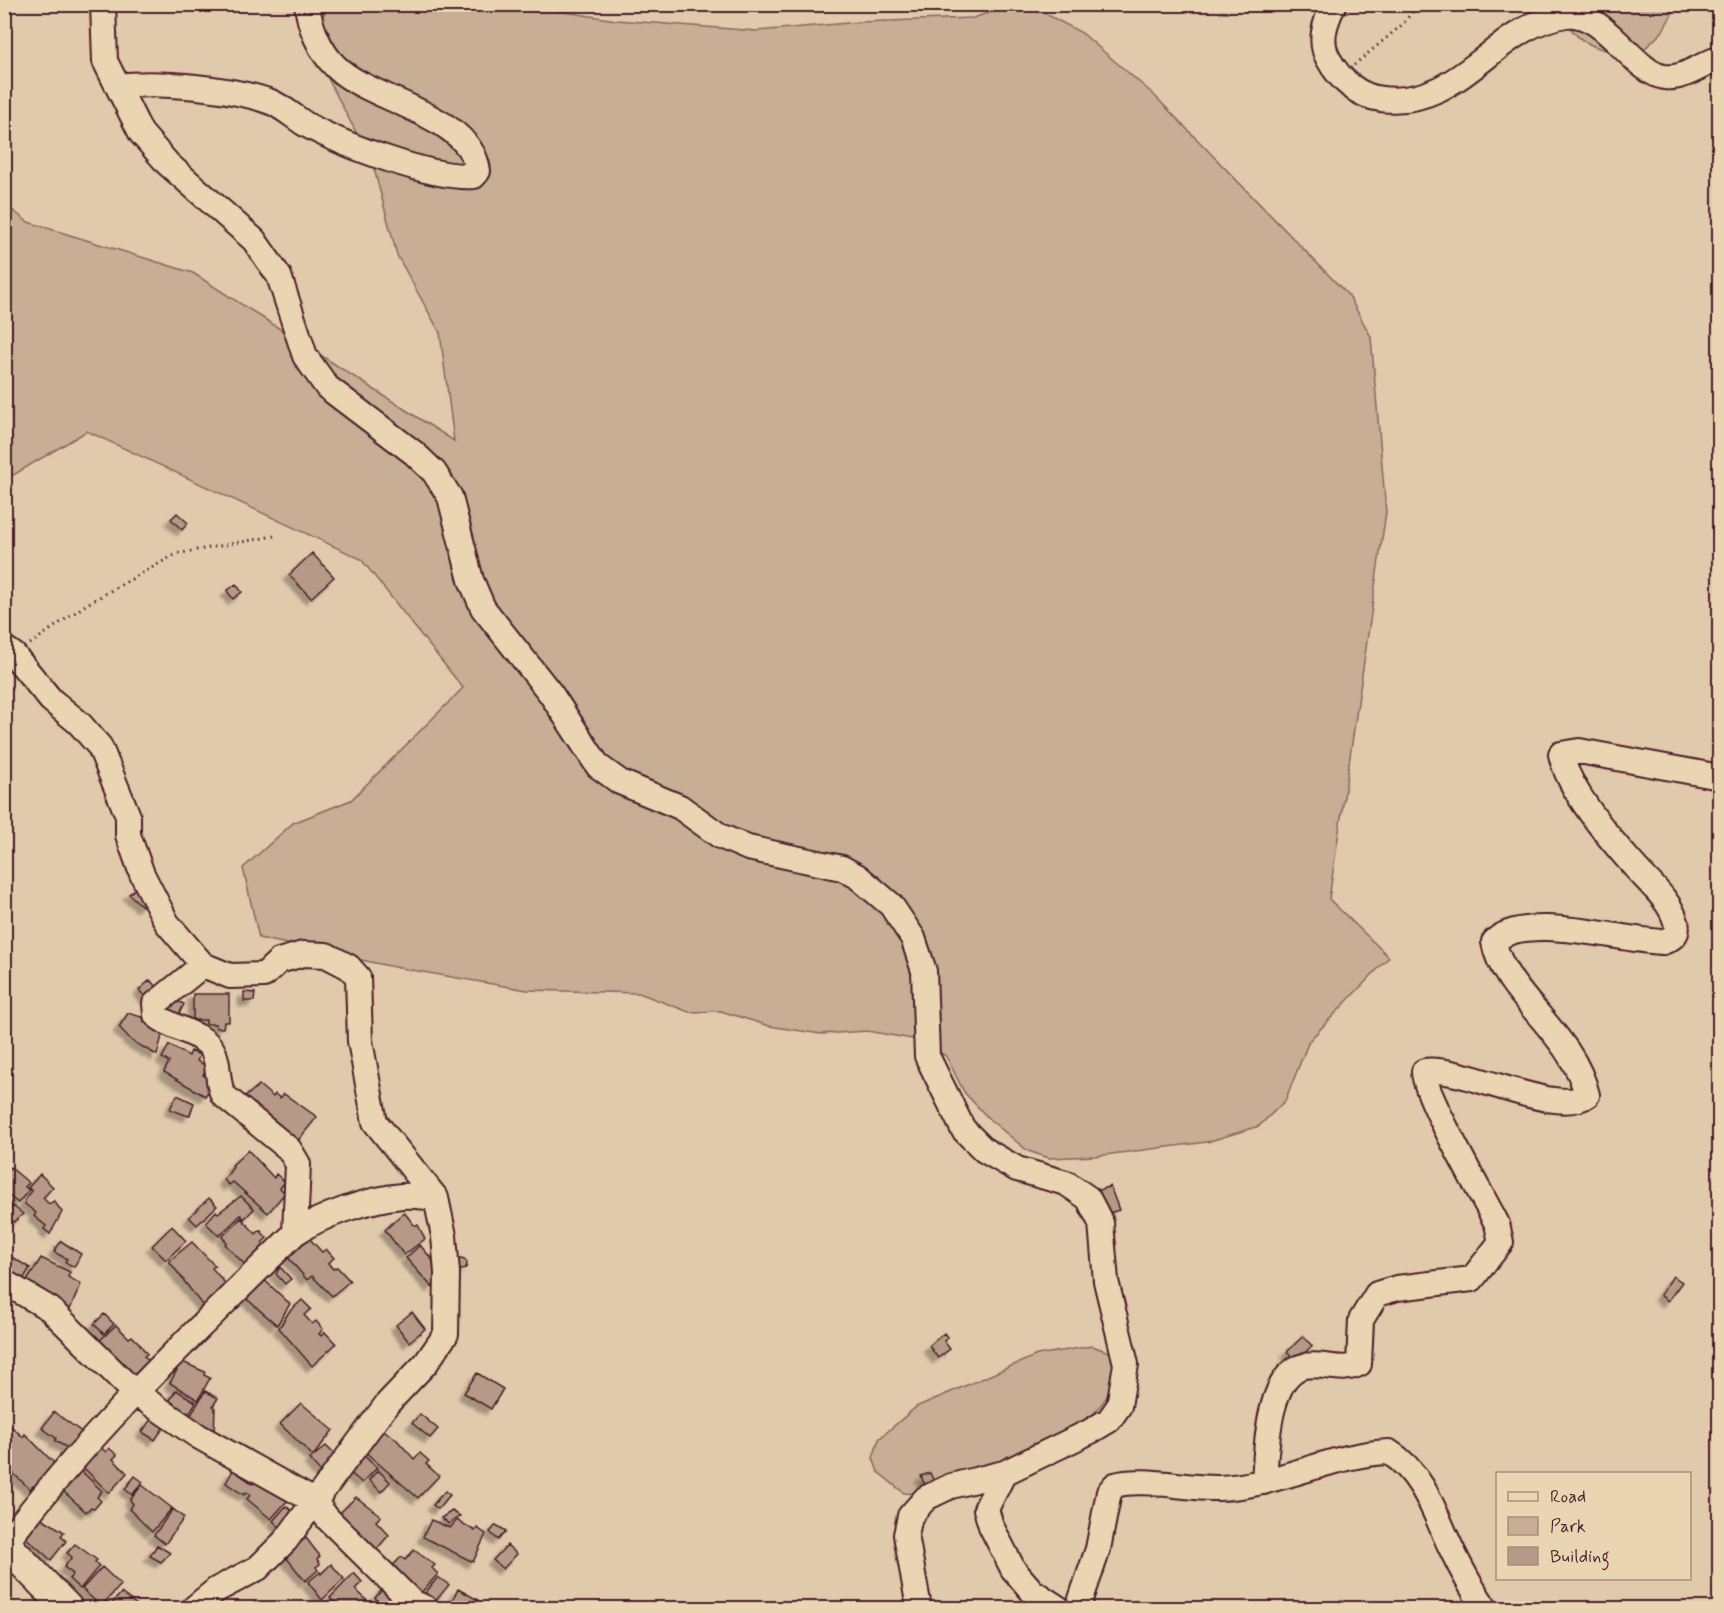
<svg xmlns="http://www.w3.org/2000/svg" width="1724" height="1613" font-family="Mynerve,sans-serif">
	<style>
		.green { fill: #c7ae95; stroke: #886660; stroke-width: 1.5 }
		.building { fill: #b69a87; stroke: #4a1f2b; stroke-width: 1.5; filter: url(#shadow) }
		.lines { fill: none; stroke-linecap: round; stroke-linejoin: round }
		.minor-casing { stroke: #4a1f2b; stroke-width: 28 }
		.major-casing { stroke: #4a1f2b; stroke-width: 34 }
		.path { stroke: #4a1f2b; stroke-width: 3; stroke-dasharray: 1.5 4.5; stroke-linecap: butt }
		.minor { stroke: #ead5b3; stroke-width: 24 }
		.major { stroke: #ead5b3; stroke-width: 30 }
	</style>
	<defs>
		<filter id="shadow"><feDropShadow dx="-5.5" dy="5.5" stdDeviation="1.5" flood-color="#0004"/></filter>
	</defs>
	<rect width="100%" height="100%" fill="#e0caab"/>
	<filter id="ink" filterUnits="userSpaceOnUse"><feTurbulence type="fractalNoise" baseFrequency=".0167" numOctaves="2"/><feDisplacementMap in="SourceGraphic" scale="12" xChannelSelector="R" yChannelSelector="G"/><feConvolveMatrix kernelMatrix="1 2 1 2 8 2 1 2 1" color-interpolation-filters="sRGB"/></filter>
	<g filter="url(#ink)">
		<!-- green -->
		<path class="green" d="M 331,5 L 521,5 L 616,20 L 757,31 L 859,22 L 973,18 L 1003,8 L 1031,6 L 1082,33 L 1153,94 L 1349,296 L 1371,337 L 1386,512 L 1329,899 L 1389,957 L 1309,1041 L 1285,1101 L 1259,1126 L 1207,1142 L 1096,1156 L 1049,1158 L 1028,1151 L 989,1119 L 964,1092 L 946,1056 L 918,1040 L 867,1031 L 821,1034 L 769,1026 L 721,1011 L 689,1012 L 639,993 L 527,990 L 394,967 L 259,938 L 243,868 L 293,823 L 351,800 L 463,688 L 361,559 L 87,431 L 5,480 L 4,204 L 28,222 L 193,273 L 454,441 L 440,333 L 397,255 L 373,165 L 322,67 L 318,22 Z
			M 1563,5 L 1677,5 L 1662,32 L 1638,55 C 1615,53 1583,49 1570,27 C 1566,21 1565,11 1563,5 Z
			M 1092,1346 L 1115,1354 L 1127,1371 L 1082,1429 L 950,1497 L 904,1493 L 878,1472 L 873,1458 L 879,1439 L 916,1407 L 1037,1355 Z"/>
		<!-- building -->
		<path class="building" d="M 177,513 L 188,523 L 182,530 L 171,519 Z
			M 312,553 L 334,577 L 311,598 L 289,575 Z
			M 236,584 L 242,592 L 233,599 L 227,591 Z
			M 136,888 L 147,901 L 142,906 L 129,894 Z
			M 150,980 L 157,988 L 146,998 L 139,990 Z
			M 244,992 L 255,993 L 254,1001 L 244,1001 Z
			M 193,994 L 229,994 L 229,1022 L 224,1022 L 223,1028 L 216,1028 L 216,1024 L 206,1024 L 206,1020 L 193,1020 Z
			M 171,998 L 184,1004 L 176,1020 L 163,1014 Z
			M 128,1013 L 145,1018 L 144,1022 L 163,1032 L 157,1055 L 132,1041 L 119,1027 Z
			M 169,1045 L 189,1056 L 191,1051 L 200,1055 L 197,1061 L 207,1066 L 203,1075 L 209,1078 L 210,1089 L 205,1096 L 164,1072 L 169,1062 L 162,1058 Z
			M 259,1085 L 273,1097 L 275,1094 L 280,1098 L 284,1094 L 317,1117 L 296,1143 L 244,1098 Z
			M 177,1095 L 194,1103 L 190,1115 L 188,1116 L 170,1109 Z
			M 248,1150 L 274,1178 L 276,1174 L 285,1182 L 280,1188 L 285,1193 L 268,1213 L 233,1182 L 229,1185 L 224,1180 L 233,1167 L 232,1165 Z
			M 10,1167 L 29,1183 L 25,1187 L 29,1190 L 18,1203 L 4,1192 L 4,1174 Z
			M 40,1174 L 53,1187 L 43,1198 L 49,1204 L 54,1201 L 62,1212 L 50,1234 L 44,1229 L 46,1226 L 34,1216 L 36,1213 L 25,1204 L 25,1200 L 32,1191 L 28,1188 Z
			M 1110,1186 L 1119,1210 L 1106,1214 L 1097,1191 Z
			M 241,1196 L 254,1209 L 244,1219 L 241,1215 L 219,1236 L 206,1223 L 216,1211 L 218,1213 Z
			M 209,1198 L 217,1206 L 197,1225 L 189,1217 Z
			M 13,1206 L 23,1214 L 14,1222 L 6,1216 Z
			M 404,1212 L 414,1225 L 418,1225 L 425,1239 L 404,1255 L 385,1230 Z
			M 241,1218 L 256,1234 L 260,1230 L 267,1238 L 262,1243 L 267,1248 L 248,1268 L 225,1244 L 227,1242 L 222,1237 Z
			M 172,1226 L 186,1241 L 166,1260 L 152,1246 Z
			M 307,1236 L 322,1252 L 326,1249 L 334,1258 L 328,1263 L 333,1269 L 337,1267 L 350,1281 L 332,1296 L 312,1276 L 307,1280 L 286,1255 Z
			M 61,1241 L 81,1254 L 74,1267 L 65,1262 L 67,1259 L 54,1252 Z
			M 192,1242 L 215,1266 L 212,1268 L 229,1288 L 205,1309 L 169,1261 Z
			M 420,1245 L 440,1269 L 440,1277 L 432,1287 L 406,1258 Z
			M 5,1253 L 30,1268 L 22,1281 L 4,1271 Z
			M455 1264a6 6 0 1 1 12 0a6 6 0 1 1-12 0Z
			M 41,1258 L 70,1272 L 68,1277 L 81,1284 L 68,1314 L 60,1309 L 62,1304 L 37,1291 L 39,1287 L 27,1281 Z
			M 280,1267 L 291,1279 L 285,1284 L 276,1274 Z
			M 259,1275 L 290,1304 L 277,1325 L 242,1295 Z
			M 1673,1276 L 1682,1282 L 1668,1301 L 1660,1295 Z
			M 302,1300 L 311,1309 L 304,1315 L 312,1324 L 316,1321 L 323,1329 L 319,1334 L 321,1336 L 325,1332 L 336,1344 L 312,1366 L 279,1328 L 289,1312 Z
			M 412,1312 L 425,1329 L 409,1342 L 396,1325 Z
			M 104,1314 L 114,1324 L 104,1334 L 94,1324 Z
			M 116,1325 L 129,1338 L 132,1336 L 139,1343 L 147,1354 L 144,1356 L 153,1365 L 135,1382 L 97,1343 Z
			M 944,1333 L 948,1338 L 944,1341 L 950,1349 L 938,1358 L 929,1346 Z
			M 1303,1336 L 1312,1346 L 1296,1361 L 1287,1352 Z
			M 178,1360 L 205,1372 L 204,1375 L 210,1378 L 198,1400 L 170,1383 L 177,1370 L 174,1368 Z
			M 477,1373 L 503,1389 L 491,1409 L 464,1393 Z
			M 176,1390 L 196,1402 L 187,1417 L 167,1405 Z
			M 205,1391 L 218,1398 L 213,1406 L 215,1408 L 214,1434 L 188,1420 Z
			M 301,1403 L 333,1430 L 313,1456 L 280,1424 Z
			M 54,1412 L 83,1433 L 71,1450 L 55,1441 L 56,1438 L 42,1428 Z
			M 420,1414 L 438,1429 L 430,1438 L 412,1423 Z
			M 151,1419 L 164,1427 L 155,1440 L 142,1432 Z
			M 11,1426 L 23,1437 L 25,1434 L 54,1463 L 35,1487 L 33,1486 L 30,1489 L 4,1465 L 4,1428 L 8,1430 Z
			M 381,1428 L 397,1440 L 414,1459 L 420,1453 L 429,1461 L 426,1464 L 439,1476 L 418,1498 L 364,1451 Z
			M 98,1445 L 106,1452 L 109,1448 L 117,1455 L 113,1459 L 127,1473 L 109,1493 L 81,1465 Z
			M 326,1446 L 339,1459 L 323,1475 L 310,1459 Z
			M 362,1454 L 377,1468 L 362,1483 L 347,1470 Z
			M 77,1467 L 102,1491 L 97,1497 L 101,1501 L 94,1509 L 91,1507 L 86,1512 L 62,1490 Z
			M 233,1470 L 253,1484 L 257,1479 L 263,1479 L 288,1500 L 271,1519 L 247,1499 L 250,1495 L 246,1492 L 244,1495 L 226,1483 Z
			M 378,1470 L 390,1482 L 381,1492 L 369,1480 Z
			M 930,1473 L 934,1482 L 925,1485 L 921,1476 Z
			M 135,1476 L 143,1482 L 132,1495 L 125,1489 Z
			M 142,1485 L 172,1508 L 152,1532 L 129,1509 L 133,1504 L 130,1500 Z
			M 445,1491 L 450,1495 L 438,1509 L 433,1505 Z
			M 356,1497 L 381,1516 L 376,1521 L 389,1535 L 375,1551 L 339,1514 Z
			M 286,1506 L 293,1512 L 284,1531 L 273,1521 Z
			M 173,1509 L 184,1518 L 165,1544 L 154,1535 Z
			M 452,1511 L 460,1516 L 448,1524 L 445,1520 L 443,1521 L 441,1518 Z
			M 37,1515 L 64,1532 L 61,1536 L 66,1541 L 51,1560 L 23,1535 Z
			M 431,1520 L 450,1528 L 457,1520 L 475,1531 L 477,1528 L 486,1534 L 473,1562 L 423,1537 Z
			M 496,1525 L 506,1531 L 498,1540 L 490,1532 Z
			M 306,1538 L 320,1556 L 317,1559 L 320,1564 L 316,1567 L 318,1570 L 305,1581 L 286,1557 L 290,1554 L 288,1552 Z
			M 75,1544 L 97,1560 L 95,1562 L 99,1566 L 80,1589 L 69,1579 L 73,1574 L 64,1567 L 72,1557 L 67,1553 Z
			M 157,1545 L 170,1553 L 161,1562 L 150,1556 Z
			M 507,1545 L 517,1554 L 503,1569 L 493,1560 Z
			M 414,1550 L 435,1565 L 432,1568 L 438,1574 L 419,1595 L 390,1569 L 401,1557 L 405,1560 Z
			M 331,1564 L 344,1579 L 322,1600 L 308,1582 L 320,1572 L 321,1574 Z
			M 102,1567 L 121,1585 L 101,1606 L 82,1589 Z
			M 354,1573 L 362,1582 L 355,1589 L 374,1607 L 372,1608 L 341,1608 L 330,1598 Z
			M 438,1577 L 449,1585 L 433,1604 L 423,1596 Z
			M 385,1586 L 398,1597 L 387,1608 L 375,1598 Z
			M 458,1589 L 478,1600 L 473,1608 L 448,1608 Z
			M 121,1593 L 141,1608 L 108,1608 Z"/>
		<g class="lines">
			<defs>
				<path id="minor" d="M 103,4 L 105,61 L 141,133 L 168,164 L 254,240 L 279,276 L 305,356 L 327,387 L 414,453 L 434,472 L 450,497 L 471,580 L 483,608 L 551,694 L 598,766 L 620,782 L 680,807 L 720,836 L 748,848 L 842,868 L 857,876 L 891,905 L 913,938 L 924,971 L 927,1056 L 963,1129 L 984,1150 L 1017,1169 L 1066,1183 L 1088,1198 L 1101,1223 L 1106,1281 L 1126,1364 L 1119,1406 L 1109,1420 L 1091,1431 L 1004,1473 L 951,1486 L 926,1498 L 910,1516 L 906,1535 L 919,1608
					M 1334,4 C 1325,22 1318,42 1329,60 C 1340,80 1358,96 1381,99 C 1461,109 1494,25 1566,15 C 1604,10 1633,72 1664,77 C 1683,80 1702,64 1720,58
					M 118,86 C 158,81 233,88 271,102 C 283,107 294,117 305,124 C 343,145 432,179 474,176 L 478,171 C 471,114 370,101 336,67 C 320,52 309,25 307,4
					M 4,648 L 14,655 L 51,700 L 79,723 L 100,747 L 128,816 L 128,835 L 142,874 L 167,923 L 203,965 L 230,976 L 264,975 L 279,961 L 303,954 L 326,955 L 349,967 L 358,977 L 360,1041 L 375,1122 L 436,1198 L 444,1236 L 447,1273 L 446,1334 L 426,1363 L 387,1404 L 286,1540 L 258,1568 L 216,1590 L 194,1608
					M 203,965 L 155,1004 L 156,1015 C 171,1029 201,1032 212,1049 C 220,1062 216,1081 223,1095 L 289,1149 L 298,1164 L 295,1233
					M 4,1282 L 50,1309 L 134,1392 L 198,1436 L 314,1501 L 328,1519 L 412,1602 L 425,1608
					M 1004,1473 L 986,1509 L 991,1526 L 1013,1569 L 1032,1591 L 1058,1608
					M 1264,1482 C 1266,1454 1267,1374 1304,1366 C 1322,1362 1342,1373 1359,1364 L 1361,1320 L 1377,1294 L 1397,1288 L 1472,1279 L 1501,1242 L 1497,1224 C 1484,1198 1422,1092 1424,1071 C 1463,1065 1557,1118 1587,1095 C 1573,1033 1503,994 1494,942 C 1522,911 1624,941 1663,942 C 1673,938 1679,934 1676,922 C 1670,900 1649,883 1634,866 C 1610,839 1568,790 1561,754 L 1579,751 L 1720,777
					M 4,1549 L 5,1544 C 91,1430 194,1333 295,1233 C 322,1215 369,1199 402,1196 C 413,1195 425,1197 436,1198
					M 1078,1608 L 1098,1549 L 1109,1492 L 1115,1485 C 1142,1477 1188,1489 1219,1488 C 1278,1486 1331,1454 1389,1452 C 1423,1473 1435,1514 1451,1548 C 1461,1569 1472,1589 1485,1608"/>
				<path id="major" d="M 4,1543 L 67,1608"/>
			</defs>
			<!-- minor casing -->
			<use href="#minor" class="minor-casing"/>
			<!-- major casing -->
			<use href="#major" class="major-casing"/>
			<!-- path -->
			<path class="path" d="M 1354,65 L 1403,24 L 1418,4
				M 30,644 L 87,604 L 176,554 L 274,536"/>
			<!-- minor -->
			<use href="#minor" class="minor"/>
			<!-- major -->
			<use href="#major" class="major"/>
		</g>
	</g>
	<!-- margin -->
	<rect width="1724" height="1613" fill="none" stroke="#ead5b3" stroke-width="24"/>
	<rect x="12" y="12" width="1700" height="1589" fill="none" stroke="#4a1f2b" stroke-width="2" filter="url(#ink)"/>
	<!-- legend -->
	<rect x="1496" y="1472" width="195" height="108" fill="#ead5b3" stroke="#aa8c7d" stroke-width="1.5"/>
	<rect x="1508" y="1492" width="30" height="9" fill="#ead5b3" stroke="#aa8c7d" stroke-width="1.5"/>
	<text x="1550" y="1502" font-size="18" fill="#4a1f2b">Road</text>
	<rect x="1508" y="1517" width="30" height="18" fill="#c7ae95" stroke="#aa8c7d" stroke-width="1.5"/>
	<text x="1550" y="1532" font-size="18" fill="#4a1f2b">Park</text>
	<rect x="1508" y="1547" width="30" height="18" fill="#b69a87" stroke="#aa8c7d" stroke-width="1.5"/>
	<text x="1550" y="1562" font-size="18" fill="#4a1f2b">Building</text>
</svg>
